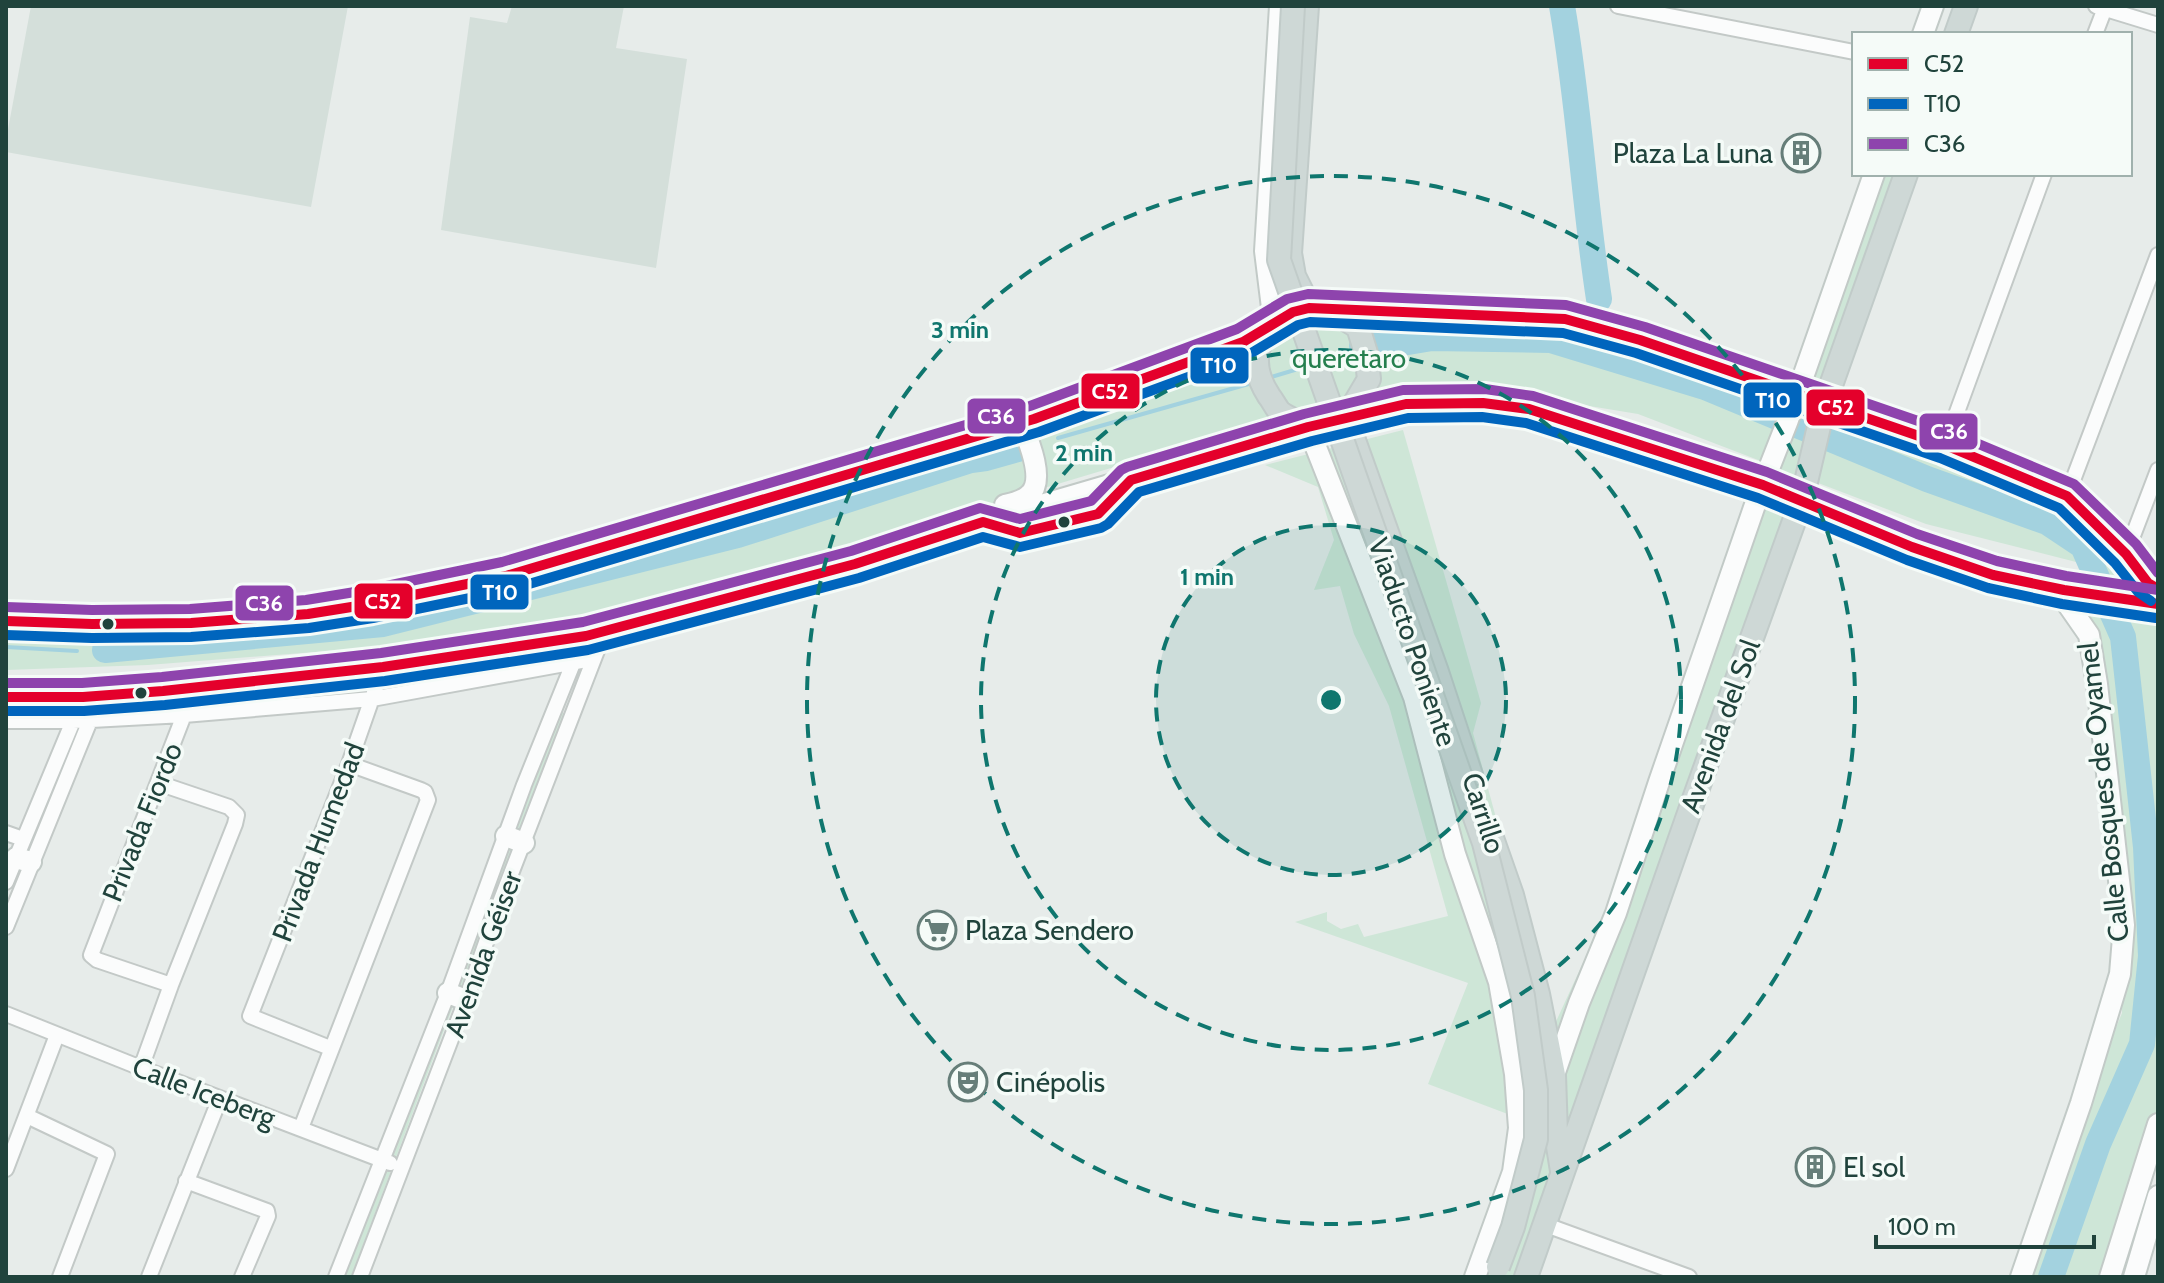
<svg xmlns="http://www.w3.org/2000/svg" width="2164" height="1283" font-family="Cabin,sans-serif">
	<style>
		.built { fill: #d4dfda }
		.green { fill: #cee6d7 }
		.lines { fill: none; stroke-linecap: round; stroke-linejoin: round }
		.stream { stroke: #a3d2df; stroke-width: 4 }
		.river { stroke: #a3d2df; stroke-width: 26 }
		.street-casing { stroke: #c3c9c7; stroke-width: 18 }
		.secondary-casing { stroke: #c2cac7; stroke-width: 24 }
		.primary-casing { stroke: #c1cbc9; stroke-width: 26 }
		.street { stroke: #fbfcfc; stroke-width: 14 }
		.secondary { stroke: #fbfcfc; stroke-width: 20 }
		.primary { stroke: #ced8d6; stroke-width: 22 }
		.primary-bridge-casing { stroke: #c1cbc9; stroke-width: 26; stroke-linecap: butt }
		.primary-bridge { stroke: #ced8d6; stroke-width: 22 }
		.bus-1-casing { stroke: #f5fbf8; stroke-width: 16 }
		.bus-2-casing { stroke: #f5fbf8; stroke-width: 16 }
		.bus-3-casing { stroke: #f5fbf8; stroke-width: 16 }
		.bus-1 { stroke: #e4002b; stroke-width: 10 }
		.bus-2 { stroke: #0065bd; stroke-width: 10 }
		.bus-3 { stroke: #8e44ad; stroke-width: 10 }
		.ring { fill: none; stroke: #0f766e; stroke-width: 4; stroke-dasharray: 14 10 }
		.bus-dot { fill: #20433c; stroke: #f5fbf8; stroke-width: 3 }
		.labels { text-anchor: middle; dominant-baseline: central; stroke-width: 7; stroke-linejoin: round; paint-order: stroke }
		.poi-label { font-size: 28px; fill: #20433c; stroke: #f5fbf8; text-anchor: start }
		.park-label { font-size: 28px; fill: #257f4e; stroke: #f5fbf8 }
		.street-label { font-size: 28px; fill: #20433c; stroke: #f5fbf8 }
		.centre { fill: #0f766e; stroke: #f5fbf8; stroke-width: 4 }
		.ring-label { font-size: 24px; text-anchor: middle; font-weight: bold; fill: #0f766e; stroke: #f5fbf8; stroke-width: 7; stroke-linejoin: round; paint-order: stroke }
		.line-badge { stroke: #f5fbf8; stroke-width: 3 }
		.badge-label { font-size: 22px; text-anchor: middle; font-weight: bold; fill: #fff }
	</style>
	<rect width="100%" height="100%" fill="#e7ecea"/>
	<!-- built -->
	<path class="built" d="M 31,6 L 348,6 L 311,207 L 6,152 L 6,140 Z
		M 512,6 L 624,6 L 616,48 L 687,59 L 656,268 L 441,230 L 470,17 L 507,23 Z"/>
	<!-- green -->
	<path class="green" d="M 1883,174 L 1897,174 L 1822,396 L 2067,496 L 2158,583 L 2158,1125 L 2110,1277 L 2025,1277 L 2060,1164 L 2122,1013 L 2114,836 L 2080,563 L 1926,524 L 1797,475 L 1727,696 L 1517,1277 L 1478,1277 L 1491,1236 L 1513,1116 L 1428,1084 L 1468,983 L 1295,922 L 1327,912 L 1327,921 L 1341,929 L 1358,924 L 1364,937 L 1448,916 L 1389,706 L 1354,634 L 1340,586 L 1314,590 L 1334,540 L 1318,487 L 1265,465 L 1403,430 L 1481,703 L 1473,733 L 1553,1028 L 1669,776 L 1779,468 L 1638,414 L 1493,390 L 1395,396 L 1141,459 L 560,633 L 148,665 L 6,670 L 6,619 L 387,601 L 902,457 L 1343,309 L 1537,309 L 1807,391 Z
		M 559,712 L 569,714 L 444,1030 L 351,1277 L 342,1277 Z"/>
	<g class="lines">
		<!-- stream -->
		<path class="stream" d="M 1268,378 L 1308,366
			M 1058,438 L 1252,383
			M 6,647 L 77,651"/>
		<!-- river -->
		<path class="river" d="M 1562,6 C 1579,103 1584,202 1599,299
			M 1362,346 L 1396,344 L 1432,338 L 1551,340 L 1705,387 L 1927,479 L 2047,522 L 2083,546 L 2123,637 L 2146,847 L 2151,956 L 2142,1044 L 2098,1144 L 2051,1277
			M 105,650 L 383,624 L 738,535 L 971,460 L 986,458 L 1018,449"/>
		<defs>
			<path id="street" d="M 1618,6 L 1854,52
				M 2096,6 L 2158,25
				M 2095,34 L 2105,8
				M 1945,445 L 2044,174
				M 2067,496 L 2158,255
				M 2126,554 L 2158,470
				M 6,721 L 73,721 L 184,715 L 372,699 L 581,661
				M 6,833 L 23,839
				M 6,882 L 83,697
				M 6,927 L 100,696
				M 171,985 L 97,960 L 91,955 L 184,715 L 189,688
				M 6,1014 L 141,1068 L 390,1163
				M 330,1048 L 250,1016 L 349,764 L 383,667
				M 141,1068 L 171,985 L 235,824 L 237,815 L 229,807 L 158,783
				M 27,1116 L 107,1154 L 60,1277
				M 301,1128 L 428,800 L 425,792 L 421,790 L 349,764
				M 6,1169 L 57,1035
				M 186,1181 L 267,1211 L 268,1216 L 242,1277
				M 1546,1225 L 1689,1277
				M 149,1277 L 220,1098
				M 336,1277 L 448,993 L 524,785 L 574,661 L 586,636
				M 360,1277 L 466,1000 L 499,905 L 605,630"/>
			<path id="secondary" d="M 1923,34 L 1933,6
				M 1325,308 L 1565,319 L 1640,340 L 1945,445 L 2067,496 L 2126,554 L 2148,583 L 2158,589
				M 1346,418 L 1406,404 L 1483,403 L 1529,409 L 1763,485 L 1912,547 L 1993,575 L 2064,590 L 2158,604
				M 1005,505 C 1013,503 1023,501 1029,495 C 1046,481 1028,439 1021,422
				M 6,621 L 92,624 L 191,623 L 308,614 L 370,604 L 506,576 L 582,552 L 1034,419 L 1243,342 L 1274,324 L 1265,251 L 1280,6
				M 6,697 L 83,697 L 163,691 L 383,667 L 586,636 L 874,558 L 983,522 L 1308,427 L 1414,697 L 1455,854 L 1499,982 L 1515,1074 L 1519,1128 L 1513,1172 L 1475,1277
				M 506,836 L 524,843
				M 16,858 L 31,862
				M 448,993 L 466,1000
				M 1554,1075 L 1579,1003 L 1616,913 L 1659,782 L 1757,499 L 1788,420 L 1874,174
				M 2021,1277 L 2081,1103 L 2120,974 L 2124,925 L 2097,684 L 2089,635 L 2057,589
				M 2110,1277 L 2158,1124
				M 2134,1277 L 2158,1196"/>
			<path id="primary" d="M 1956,34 L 1966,6
				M 1302,292 L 1294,276 L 1290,253 L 1307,6
				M 1309,308 L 1340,316 L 1358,327 L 1366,353 L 1369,379 L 1346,418 L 1308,427 C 1299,422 1287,418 1280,412 C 1276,408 1273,401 1269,396 C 1242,355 1263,319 1309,308 Z
				M 1346,418 L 1437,672 L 1471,775
				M 1492,838 L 1512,895 L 1538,994 L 1554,1075 L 1556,1134 L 1562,1171
				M 1526,1277 L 1695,796 L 1802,499 L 1824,405 L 1906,174"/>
		</defs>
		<!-- street casing -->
		<use href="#street" class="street-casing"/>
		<!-- secondary casing -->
		<use href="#secondary" class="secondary-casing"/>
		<!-- primary casing -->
		<use href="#primary" class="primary-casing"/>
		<!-- street -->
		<use href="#street" class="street"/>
		<!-- secondary -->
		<use href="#secondary" class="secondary"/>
		<!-- primary -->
		<use href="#primary" class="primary"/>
		<defs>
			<path id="primary-bridge" d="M 1293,6 L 1279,260 L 1484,843 L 1523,996 L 1536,1090 L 1536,1139 L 1513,1227 L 1498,1267"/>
		</defs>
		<!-- primary-bridge casing -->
		<use href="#primary-bridge" class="primary-bridge-casing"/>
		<!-- primary-bridge -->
		<use href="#primary-bridge" class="primary-bridge"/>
		<defs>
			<path id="bus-1" d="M 6,621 L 92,624 L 191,623 L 308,614 L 370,604 L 506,576 L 1034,419 L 1243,342 L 1293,312 L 1309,308 L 1565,319 L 1640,340 L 1945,445 L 2067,496 L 2126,554 L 2148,583 L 2158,589
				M 6,697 L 83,697 L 163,691 L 383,667 L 586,636 L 855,564 L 983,522 L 1020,533 L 1098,514 L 1131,480 L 1308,427 L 1406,404 L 1483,403 L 1529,409 L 1763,485 L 1912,547 L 1993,575 L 2064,590 L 2158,604"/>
			<path id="bus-2" d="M 6,635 L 92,638 L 191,637 L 309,628 L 373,618 L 509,590 L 1039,432 L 1248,355 L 1298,325 L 1310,322 L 1563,333 L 1636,353 L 1940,458 L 2059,508 L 2115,563 L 2138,592 L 2151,601
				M 6,711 L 84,711 L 165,705 L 385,681 L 588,650 L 859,578 L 983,537 L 1020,547 L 1101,528 L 1108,524 L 1139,492 L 1312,441 L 1408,418 L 1482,417 L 1526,423 L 1758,498 L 1907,560 L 1988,588 L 2062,604 L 2156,618"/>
			<path id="bus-3" d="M 6,607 L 92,610 L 190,609 L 306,600 L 367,590 L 502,562 L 1030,406 L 1237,329 L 1287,299 L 1308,294 L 1566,305 L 1645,327 L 1950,432 L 2074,484 L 2136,544 L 2158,573
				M 6,683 L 82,683 L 162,677 L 381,653 L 583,622 L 851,551 L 980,508 L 1020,519 L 1091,501 L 1121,470 L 1127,467 L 1304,414 L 1403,390 L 1485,389 L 1533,396 L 1767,472 L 1917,534 L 1997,561 L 2066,576 L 2158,590"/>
		</defs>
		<!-- bus-1 casing -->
		<use href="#bus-1" class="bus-1-casing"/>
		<!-- bus-2 casing -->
		<use href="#bus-2" class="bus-2-casing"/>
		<!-- bus-3 casing -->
		<use href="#bus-3" class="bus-3-casing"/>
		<!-- bus-1 -->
		<use href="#bus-1" class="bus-1"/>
		<!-- bus-2 -->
		<use href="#bus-2" class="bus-2"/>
		<!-- bus-3 -->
		<use href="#bus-3" class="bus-3"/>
	</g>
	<!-- distance rings -->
	<circle cx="1331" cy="700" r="175" fill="#0f766e" fill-opacity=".12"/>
	<g class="ring">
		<circle cx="1331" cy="700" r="175"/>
		<circle cx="1331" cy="700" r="350"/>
		<circle cx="1331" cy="700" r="524"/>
	</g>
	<!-- icons -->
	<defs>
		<symbol id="building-ring" viewBox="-11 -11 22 22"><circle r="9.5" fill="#f5fbf8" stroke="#667e79" stroke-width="1.5"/><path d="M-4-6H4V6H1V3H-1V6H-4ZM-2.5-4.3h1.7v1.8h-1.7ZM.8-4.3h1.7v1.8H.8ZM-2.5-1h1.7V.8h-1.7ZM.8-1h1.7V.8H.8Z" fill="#667e79"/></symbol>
		<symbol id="supermarket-ring" viewBox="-11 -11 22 22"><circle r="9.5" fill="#f5fbf8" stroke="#667e79" stroke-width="1.5"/><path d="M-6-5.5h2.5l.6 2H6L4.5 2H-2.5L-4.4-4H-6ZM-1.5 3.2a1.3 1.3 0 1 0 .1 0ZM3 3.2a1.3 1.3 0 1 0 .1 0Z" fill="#667e79"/></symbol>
		<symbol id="theatre-ring" viewBox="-11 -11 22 22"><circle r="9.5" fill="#f5fbf8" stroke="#667e79" stroke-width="1.5"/><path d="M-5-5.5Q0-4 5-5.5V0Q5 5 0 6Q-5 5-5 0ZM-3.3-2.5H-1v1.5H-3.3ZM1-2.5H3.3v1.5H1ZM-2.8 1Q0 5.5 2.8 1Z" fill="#667e79"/></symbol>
	</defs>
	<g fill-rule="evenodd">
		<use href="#building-ring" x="1779" y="131" width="44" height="44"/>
		<use href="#supermarket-ring" x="915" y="908" width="44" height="44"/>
		<use href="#theatre-ring" x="946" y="1060" width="44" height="44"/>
		<use href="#building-ring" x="1793" y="1145" width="44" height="44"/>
	</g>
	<!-- markers -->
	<g class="bus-dot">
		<circle cx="1064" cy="522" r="7"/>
		<circle cx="108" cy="624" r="7"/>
		<circle cx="141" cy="693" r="7"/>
	</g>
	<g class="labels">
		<!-- poi labels -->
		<g class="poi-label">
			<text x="1773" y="153" text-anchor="end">Plaza La Luna</text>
			<text x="965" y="930">Plaza Sendero</text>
			<text x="996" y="1082">Cinépolis</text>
			<text x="1843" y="1167">El sol</text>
		</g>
		<!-- park labels -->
		<g class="park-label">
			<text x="1349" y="358">queretaro</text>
		</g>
		<!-- street labels -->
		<g class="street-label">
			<text transform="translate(1413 642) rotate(71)">Viaducto Poniente</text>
			<text transform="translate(1720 726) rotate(-70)">Avenida del Sol</text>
			<text transform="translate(2103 792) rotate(-96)">Calle Bosques de Oyamel</text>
			<text transform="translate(1484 813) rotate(72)">Carrillo</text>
			<text transform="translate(142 822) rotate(-68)">Privada Fiordo</text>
			<text transform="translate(318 842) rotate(-69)">Privada Humedad</text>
			<text transform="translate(483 954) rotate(-70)">Avenida Géiser</text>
			<text transform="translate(204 1092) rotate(21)">Calle Iceberg</text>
		</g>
	</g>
	<circle cx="1331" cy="700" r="12" class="centre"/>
	<g class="ring-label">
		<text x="960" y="338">3 min</text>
		<text x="1084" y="461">2 min</text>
		<text x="1207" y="585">1 min</text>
	</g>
	<g class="line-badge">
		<rect x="1189" y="346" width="61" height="39" rx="8" fill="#0065bd"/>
		<rect x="1080" y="372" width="61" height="38" rx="8" fill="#e4002b"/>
		<rect x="1742" y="381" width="61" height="38" rx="8" fill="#0065bd"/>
		<rect x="1805" y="388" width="61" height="39" rx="8" fill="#e4002b"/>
		<rect x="966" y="397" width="61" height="38" rx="8" fill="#8e44ad"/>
		<rect x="1918" y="412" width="61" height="39" rx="8" fill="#8e44ad"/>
		<rect x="469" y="573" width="61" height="38" rx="8" fill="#0065bd"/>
		<rect x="353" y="582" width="61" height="38" rx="8" fill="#e4002b"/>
		<rect x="234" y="584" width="61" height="38" rx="8" fill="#8e44ad"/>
	</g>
	<g class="badge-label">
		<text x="1219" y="373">T10</text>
		<text x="1110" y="399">C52</text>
		<text x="1773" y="408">T10</text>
		<text x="1836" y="415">C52</text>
		<text x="996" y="424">C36</text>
		<text x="1949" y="439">C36</text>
		<text x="500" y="600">T10</text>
		<text x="383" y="609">C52</text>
		<text x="264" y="611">C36</text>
	</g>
	<!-- border -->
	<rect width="2164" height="1283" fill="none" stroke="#20433c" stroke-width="16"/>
	<!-- legend -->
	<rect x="1852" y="32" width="280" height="144" fill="#f5fbf8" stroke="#a0b1ad" stroke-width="2"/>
	<rect x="1868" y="58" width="40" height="12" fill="#e4002b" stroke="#a0b1ad" stroke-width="2"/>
	<text x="1924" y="72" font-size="24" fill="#20433c">C52</text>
	<rect x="1868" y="98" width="40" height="12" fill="#0065bd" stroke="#a0b1ad" stroke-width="2"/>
	<text x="1924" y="112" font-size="24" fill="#20433c">T10</text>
	<rect x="1868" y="138" width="40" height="12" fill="#8e44ad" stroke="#a0b1ad" stroke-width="2"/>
	<text x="1924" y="152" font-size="24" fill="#20433c">C36</text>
	<!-- scale -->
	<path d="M1876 1235v12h218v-12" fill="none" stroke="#20433c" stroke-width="4"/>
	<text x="1888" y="1235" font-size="24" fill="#20433c" stroke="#f5fbf8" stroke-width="6" paint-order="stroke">100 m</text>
</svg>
